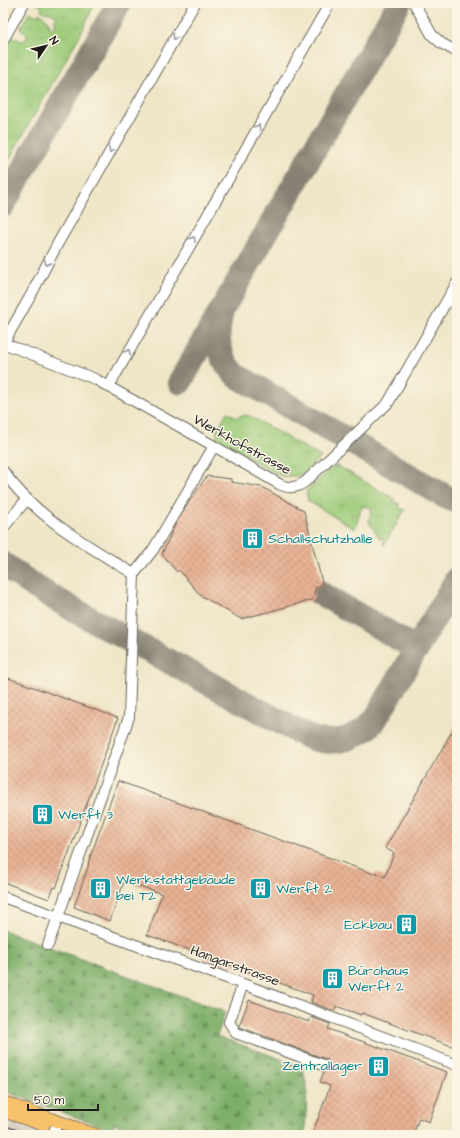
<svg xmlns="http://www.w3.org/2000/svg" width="460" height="1138" font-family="'Architects Daughter',sans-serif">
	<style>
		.railway { fill: #cec2b9 }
		.grass { fill: url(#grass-tufts); stroke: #5c744a }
		.forest { fill: url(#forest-firs); stroke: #4d6642 }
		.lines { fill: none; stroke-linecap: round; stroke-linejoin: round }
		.taxiway { stroke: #868172; stroke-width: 25 }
		.building { fill: url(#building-cross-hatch) }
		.minor-casing { stroke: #666358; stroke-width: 12 }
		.major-casing { stroke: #666358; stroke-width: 14 }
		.minor { stroke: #fff; stroke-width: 10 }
		.major { stroke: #f5c16b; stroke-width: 12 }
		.tram { stroke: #1c1c1c; stroke-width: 1 }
		.oneway { stroke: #999 }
		.labels { text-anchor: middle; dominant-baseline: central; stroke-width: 3; stroke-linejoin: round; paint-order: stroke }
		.street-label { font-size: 14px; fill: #1c1c1c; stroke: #fcf5e5 }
		.culture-label { font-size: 14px; fill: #0d838f; stroke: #fcf5e5; text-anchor: start }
	</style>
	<defs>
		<pattern id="grass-tufts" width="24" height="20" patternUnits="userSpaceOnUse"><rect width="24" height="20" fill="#9dcb79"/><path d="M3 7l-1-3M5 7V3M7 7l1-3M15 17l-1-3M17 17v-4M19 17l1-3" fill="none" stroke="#87ae68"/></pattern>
		<pattern id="forest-firs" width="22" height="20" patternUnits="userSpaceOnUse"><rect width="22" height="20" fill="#7eaf69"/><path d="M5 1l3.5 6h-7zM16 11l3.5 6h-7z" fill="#668e56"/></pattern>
		<pattern id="building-cross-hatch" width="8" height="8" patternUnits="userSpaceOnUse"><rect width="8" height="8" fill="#e8b395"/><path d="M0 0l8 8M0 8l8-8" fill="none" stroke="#c69980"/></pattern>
	</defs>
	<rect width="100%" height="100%" fill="#fcf5e5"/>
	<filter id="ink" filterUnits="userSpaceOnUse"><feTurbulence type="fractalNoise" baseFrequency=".025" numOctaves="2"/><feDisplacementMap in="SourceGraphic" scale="8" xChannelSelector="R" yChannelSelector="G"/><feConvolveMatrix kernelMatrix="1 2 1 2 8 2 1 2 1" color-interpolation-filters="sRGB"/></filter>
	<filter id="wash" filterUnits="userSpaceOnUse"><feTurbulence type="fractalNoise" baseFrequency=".012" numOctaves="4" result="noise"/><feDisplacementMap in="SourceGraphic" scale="16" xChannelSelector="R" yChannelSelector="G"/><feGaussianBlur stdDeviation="0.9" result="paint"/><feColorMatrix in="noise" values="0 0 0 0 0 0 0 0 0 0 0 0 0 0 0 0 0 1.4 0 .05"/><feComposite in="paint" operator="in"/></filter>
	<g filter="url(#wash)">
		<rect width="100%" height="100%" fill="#efe6c8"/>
		<!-- railway -->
		<path class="railway" d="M 3,1120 L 18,1125 L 45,1135 L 9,1135 L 3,1133 Z"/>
		<!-- grass -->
		<path class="grass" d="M 35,3 L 95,3 L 81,33 L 3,170 L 3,49 L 10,38 L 15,38 L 24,42 L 28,34 L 20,29 L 30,12 L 37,16 L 39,13 L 45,17 L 45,18 L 48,20 L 47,22 L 51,24 L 49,27 L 53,29 L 56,23 L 54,21 L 57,16 L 48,12 L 47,13 L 41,10 L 42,7 Z
			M 227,412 L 238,418 L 240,415 L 243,417 L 244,415 L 250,416 L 321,457 L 302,474 L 295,476 L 281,476 L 215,439 L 218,434 L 215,433 Z
			M 336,465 L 395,499 L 394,502 L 396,503 L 396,502 L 400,505 L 399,508 L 405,510 L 384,545 L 383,543 L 385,540 L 382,538 L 381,540 L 369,522 L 372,508 L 362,506 L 355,529 L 308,501 L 306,491 L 332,467 L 335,468 Z"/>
		<!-- forest -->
		<path class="forest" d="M 3,930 L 225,1012 L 217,1036 L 303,1067 L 307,1090 L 305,1135 L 146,1135 L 114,1124 L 112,1130 L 3,1091 Z"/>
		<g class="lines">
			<!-- taxiway -->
			<path class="taxiway" d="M 3,205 L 119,3
				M 221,314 C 215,337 219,360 237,376 L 448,498 L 457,501
				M 180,382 L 399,3
				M 3,564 L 37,588 L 76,611 L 306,736 C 331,747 359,740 376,718 L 457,579
				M 285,573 L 417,649"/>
		</g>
		<g id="blocks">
			<!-- building -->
			<path class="building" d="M 207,476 L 231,479 L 231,482 L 262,487 L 304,511 L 322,582 L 320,586 L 315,588 L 314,597 L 312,600 L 241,619 L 200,595 L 179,570 L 177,572 L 162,554 L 175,525 L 191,499 Z
				M 3,676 L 118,718 L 56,888 L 54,887 L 49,899 L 3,882 Z
				M 457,723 L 457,1048 L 362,1013 L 361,1015 L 336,1006 L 334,1011 L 311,1002 L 313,995 L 225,963 L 224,966 L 203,958 L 204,955 L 147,935 L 162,894 L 134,884 L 130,883 L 130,884 L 124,882 L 110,921 L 74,907 L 88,867 L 89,860 L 118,781 L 374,874 L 375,872 L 385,877 L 394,853 L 385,848 Z
				M 249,1000 L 309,1022 L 311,1017 L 330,1024 L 328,1029 L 447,1072 L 429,1122 L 419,1118 L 413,1135 L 312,1135 L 330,1086 L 320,1082 L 324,1071 L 327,1070 L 329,1067 L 328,1060 L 240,1027 L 239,1026 Z"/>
		</g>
	</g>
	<g filter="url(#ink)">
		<use href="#blocks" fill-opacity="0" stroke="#666358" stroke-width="1"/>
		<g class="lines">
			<defs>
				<path id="minor" d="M 414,3 L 432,35 L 441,43 L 457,52
					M 3,40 L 24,3
					M 448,299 L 457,305
					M 3,343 L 95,379 L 214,446 L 279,484 C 289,489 296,488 305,482 L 388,403 L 457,283
					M 3,344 L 31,295 L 58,243 L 195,3
					M 109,386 L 330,3
					M 3,471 C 36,518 87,545 134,574
					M 3,528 L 27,499
					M 3,897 L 243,984 L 457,1065
					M 48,945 L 129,717 L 134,574 L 153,550 L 214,446
					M 243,984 L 229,1022 L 236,1033 L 323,1065
					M 53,1135 L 55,1129"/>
				<path id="major" d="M 3,1102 L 96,1135
					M 3,1111 L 44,1125"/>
			</defs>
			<!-- minor casing -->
			<use href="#minor" class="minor-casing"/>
			<!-- major casing -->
			<use href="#major" class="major-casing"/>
			<!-- minor -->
			<use href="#minor" class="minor"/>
			<!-- major -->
			<use href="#major" class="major"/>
			<!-- tram -->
			<path class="tram" d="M 3,1125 L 32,1135"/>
		</g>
		<!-- one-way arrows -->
		<defs><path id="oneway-chevron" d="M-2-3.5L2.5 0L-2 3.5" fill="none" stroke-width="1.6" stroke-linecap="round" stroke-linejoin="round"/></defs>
		<g class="oneway">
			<use href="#oneway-chevron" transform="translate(175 37) rotate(120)"/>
			<use href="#oneway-chevron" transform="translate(258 127) rotate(-60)"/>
			<use href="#oneway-chevron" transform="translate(111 150) rotate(120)"/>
			<use href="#oneway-chevron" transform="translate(193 239) rotate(-60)"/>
			<use href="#oneway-chevron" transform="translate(47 263) rotate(117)"/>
			<use href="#oneway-chevron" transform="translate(128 352) rotate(-61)"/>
		</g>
	</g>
	<!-- icons -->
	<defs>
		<symbol id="building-square" viewBox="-11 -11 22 22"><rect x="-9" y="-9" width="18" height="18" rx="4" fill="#0f9aa8" stroke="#fcf5e5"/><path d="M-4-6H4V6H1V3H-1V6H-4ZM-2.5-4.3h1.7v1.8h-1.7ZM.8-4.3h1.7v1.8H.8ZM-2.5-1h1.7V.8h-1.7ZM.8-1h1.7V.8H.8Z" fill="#fff"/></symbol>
	</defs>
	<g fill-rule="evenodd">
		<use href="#building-square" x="240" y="526" width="25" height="25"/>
		<use href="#building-square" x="30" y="802" width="25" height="25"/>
		<use href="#building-square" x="88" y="876" width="25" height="25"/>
		<use href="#building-square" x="248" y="876" width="25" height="25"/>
		<use href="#building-square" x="394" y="912" width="25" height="25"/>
		<use href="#building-square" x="320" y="966" width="25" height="25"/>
		<use href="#building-square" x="366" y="1054" width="25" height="25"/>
	</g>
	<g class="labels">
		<!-- street labels -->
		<g class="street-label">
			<text transform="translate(242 445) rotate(29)">Werkhofstrasse</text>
			<text transform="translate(235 966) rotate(20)">Hangarstrasse</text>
		</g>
		<!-- culture labels -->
		<g class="culture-label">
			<text x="268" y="539">Schallschutzhalle</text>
			<text x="58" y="815">Werft 3</text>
			<text x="116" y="880">Werkstattgebäude<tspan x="116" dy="16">bei T2</tspan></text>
			<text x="276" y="889">Werft 2</text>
			<text x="392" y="925" text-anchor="end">Eckbau</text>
			<text x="348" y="971">Bürohaus<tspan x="348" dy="16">Werft 2</tspan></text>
			<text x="362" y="1066" text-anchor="end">Zentrallager</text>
		</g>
	</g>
	<!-- margin -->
	<rect width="460" height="1138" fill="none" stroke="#fcf5e5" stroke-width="16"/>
	<!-- north arrow -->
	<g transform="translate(46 46) rotate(55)" stroke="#fcf5e5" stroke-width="3" paint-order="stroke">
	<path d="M0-3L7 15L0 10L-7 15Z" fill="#1c1c1c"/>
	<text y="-6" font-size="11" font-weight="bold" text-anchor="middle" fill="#1c1c1c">N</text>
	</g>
	<!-- scale -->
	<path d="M28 1104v6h70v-6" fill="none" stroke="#1c1c1c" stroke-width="2"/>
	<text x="34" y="1104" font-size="12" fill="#1c1c1c" stroke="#fcf5e5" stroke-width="3" paint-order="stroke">50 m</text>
</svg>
